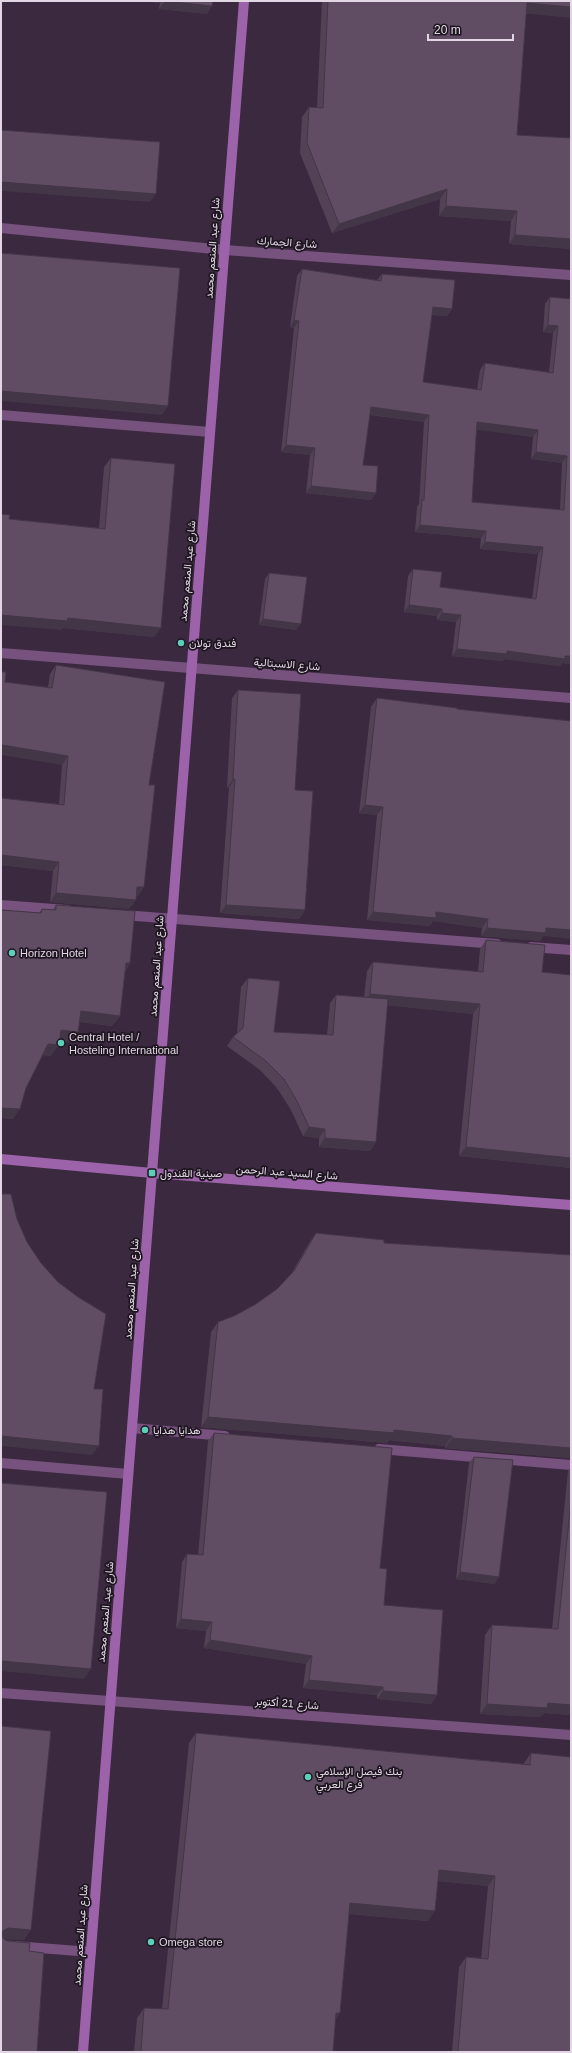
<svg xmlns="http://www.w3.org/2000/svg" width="572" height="2053" font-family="Helvetica,Vazirmatn,sans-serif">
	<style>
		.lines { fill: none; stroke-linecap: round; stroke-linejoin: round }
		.lane { stroke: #77527f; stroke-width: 10 }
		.street { stroke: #77527f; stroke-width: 10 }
		.secondary { stroke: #9d63aa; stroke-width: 10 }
		.wall { fill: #534256; fill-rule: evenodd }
		.shaded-wall { fill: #433646 }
		.building { fill: #604d64; stroke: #433646; fill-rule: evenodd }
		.poi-dot { fill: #5dceb9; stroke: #1d151f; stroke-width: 1.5 }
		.labels { text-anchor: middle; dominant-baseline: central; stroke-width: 3.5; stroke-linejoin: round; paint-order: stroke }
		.street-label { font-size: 11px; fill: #e2d6e4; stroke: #1d151f }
		.poi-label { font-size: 11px; fill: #e2d6e4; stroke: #1d151f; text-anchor: start }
	</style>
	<rect width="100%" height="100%" fill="#3b293f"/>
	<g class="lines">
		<!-- lane -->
		<path class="lane" d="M 1,1945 L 91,1952"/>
		<!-- street -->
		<path class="street" d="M 1,228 L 224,250 L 571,275
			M 1,415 L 210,432
			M 1,653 L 571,698
			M 1,905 L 67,910
			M 123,915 L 497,944
			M 531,947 L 571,950
			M 132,1428 L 225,1436
			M 379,1449 L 571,1465
			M 1,1463 L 128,1474
			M 1,1693 L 571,1735"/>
		<!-- secondary -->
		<path class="secondary" d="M 1,1159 L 152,1173 L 571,1205
			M 83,2052 L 244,1"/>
	</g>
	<!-- wall -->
	<path class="wall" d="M 142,1 L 213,1 L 207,14 L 159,9 L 160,3 Z
		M 322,1 L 571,1 L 526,14 L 517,135 L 571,249 L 509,244 L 511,221 L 439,216 L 440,199 L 332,233 L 300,153 L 302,117 L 309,107 L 317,108 Z
		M 302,269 L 377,280 L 382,274 L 452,309 L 447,316 L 432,315 L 423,382 L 477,390 L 480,370 L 485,363 L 549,372 L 553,333 L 543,332 L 545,304 L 550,297 L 571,299 L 571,664 L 562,663 L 560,666 L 504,659 L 502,661 L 452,656 L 456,622 L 437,620 L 437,616 L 404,612 L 408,576 L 413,569 L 440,587 L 532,599 L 538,554 L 480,549 L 481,538 L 415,532 L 417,507 L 419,504 L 424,422 L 370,415 L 363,465 L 376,493 L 371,500 L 306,493 L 310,455 L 281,452 L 294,328 L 290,327 L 297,276 ZM 476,429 L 533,437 L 531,459 L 562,463 L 560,510 L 472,502 Z
		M 111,458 L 154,637 L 63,628 L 61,630 L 9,519 L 99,528 L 104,467 Z
		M 269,573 L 296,630 L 259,625 L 265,579 Z
		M 56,665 L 149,785 L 144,887 L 138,896 L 136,896 L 136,900 L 129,909 L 50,902 L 53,871 L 1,865 L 1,798 L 59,804 L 62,765 L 5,682 L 48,687 L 50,674 Z
		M 238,690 L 295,790 L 305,910 L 299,919 L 220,913 L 229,788 L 227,788 L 232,698 Z
		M 377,698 L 457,709 L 543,936 L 540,941 L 481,936 L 482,928 L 433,921 L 430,926 L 367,920 L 377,815 L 359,813 L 371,707 Z
		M 56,905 L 130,963 L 125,972 L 120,1016 L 112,1026 L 80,1022 L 78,1032 L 71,1042 L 59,1041 L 51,1056 L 43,1055 L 26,1088 L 13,1119 L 1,1118 L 1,910 L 39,913 L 42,909 L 53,910 Z
		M 486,940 L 542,972 L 571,1168 L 459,1156 L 473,1014 L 387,1005 L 376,1142 L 370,1151 L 319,1147 L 319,1138 L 303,1136 L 291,1110 L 277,1088 L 260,1070 L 227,1046 L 233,1037 L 237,1033 L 241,987 L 248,978 L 274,1032 L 327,1035 L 330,1003 L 336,995 L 364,997 L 367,971 L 373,962 L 478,972 L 480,949 Z
		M 316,1233 L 384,1243 L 571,1255 L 571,1458 L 569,1458 L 445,1448 L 445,1446 L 389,1440 L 387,1443 L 201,1427 L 211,1332 L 218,1322 L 234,1316 L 256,1304 L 277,1289 L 291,1274 L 309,1243 Z
		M 214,1433 L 380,1568 L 384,1605 L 437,1695 L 431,1704 L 377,1699 L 377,1695 L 303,1688 L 306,1664 L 204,1648 L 206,1631 L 176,1628 L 182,1562 L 187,1554 L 198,1555 L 208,1441 Z
		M 474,1457 L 495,1584 L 456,1579 L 469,1463 Z
		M 571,1467 L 571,1715 L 544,1713 L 540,1717 L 480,1714 L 485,1635 L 492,1625 L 552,1629 L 568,1471 Z
		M 196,1733 L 524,1764 L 524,1763 L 531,1753 L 571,2052 L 452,2052 L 459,1967 L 466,1957 L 481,1959 L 488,1886 L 438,1881 L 428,1921 L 349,1914 L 340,2013 L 335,2020 L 333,2052 L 134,2052 L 137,2018 L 144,2008 L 162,2009 L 189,1743 Z"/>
	<!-- shaded-wall -->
	<path class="shaded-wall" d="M 142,1 L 161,1 L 160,3 Z
		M 165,1 L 212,6 L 207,14 L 159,9 Z
		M 527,3 L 571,7 L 571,18 L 520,13 Z
		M 1,182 L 156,194 L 150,202 L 1,191 Z
		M 447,189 L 440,199 L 332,233 L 339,224 Z
		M 446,206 L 517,211 L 511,221 L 439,216 Z
		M 515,235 L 571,239 L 571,249 L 509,244 Z
		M 433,307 L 452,309 L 447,316 L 428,314 Z
		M 294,320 L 299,321 L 294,328 L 290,327 Z
		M 548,325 L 558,326 L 553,333 L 543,332 Z
		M 1,391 L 168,406 L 162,415 L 1,401 Z
		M 371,407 L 429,415 L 424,422 L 366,414 Z
		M 477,422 L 538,430 L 533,437 L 472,429 Z
		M 286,445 L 315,448 L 310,455 L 281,452 Z
		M 536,452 L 567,456 L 562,463 L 531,459 Z
		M 311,486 L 376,493 L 371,500 L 306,493 Z
		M 420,525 L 486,531 L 481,538 L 415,532 Z
		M 485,542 L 543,547 L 538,554 L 480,549 Z
		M 409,605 L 442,609 L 437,616 L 404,612 Z
		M 442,613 L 461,615 L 456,622 L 437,620 Z
		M 1,615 L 68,618 L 161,628 L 154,637 L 63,628 L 61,630 L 1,625 Z
		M 263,619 L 301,624 L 296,630 L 259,625 Z
		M 457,649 L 507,651 L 571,656 L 571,664 L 562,663 L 560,666 L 504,659 L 502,661 L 452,656 Z
		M 2,745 L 68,756 L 62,765 L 1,755 L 1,746 Z
		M 233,779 L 235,779 L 229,788 L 227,788 Z
		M 365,805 L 383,807 L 377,815 L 359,813 Z
		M 1,855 L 59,862 L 53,871 L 1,865 Z
		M 137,887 L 144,887 L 138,896 L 131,896 Z
		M 56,893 L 136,900 L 129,909 L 50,902 Z
		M 226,905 L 305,910 L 299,919 L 220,913 Z
		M 373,912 L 436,912 L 488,919 L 482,928 L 433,921 L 430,926 L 367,920 Z
		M 487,928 L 546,928 L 571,930 L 571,939 L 543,936 L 540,941 L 481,936 Z
		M 126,963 L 130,963 L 123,974 Z
		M 370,994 L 480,1004 L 473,1014 L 364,1003 Z
		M 81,1011 L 120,1016 L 112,1026 L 74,1021 Z
		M 61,1030 L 78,1032 L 71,1042 L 53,1040 Z
		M 48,1044 L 59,1045 L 51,1056 L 41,1054 Z
		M 1,1108 L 20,1109 L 13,1119 L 1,1118 Z
		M 309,1127 L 325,1129 L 319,1138 L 303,1136 Z
		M 325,1138 L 376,1142 L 370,1151 L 319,1147 Z
		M 466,1147 L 571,1158 L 571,1168 L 459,1156 Z
		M 208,1417 L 394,1430 L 452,1436 L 445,1446 L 389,1440 L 387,1443 L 201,1427 Z
		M 1,1436 L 99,1446 L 92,1455 L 1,1446 Z
		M 452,1438 L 571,1448 L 571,1458 L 569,1458 L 445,1448 Z
		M 460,1572 L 499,1577 L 495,1584 L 456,1579 Z
		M 181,1619 L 212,1622 L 206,1631 L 176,1628 Z
		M 210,1640 L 312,1656 L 306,1664 L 204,1648 Z
		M 1,1661 L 91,1669 L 84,1679 L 1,1671 Z
		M 309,1680 L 383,1687 L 377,1695 L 303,1688 Z
		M 383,1691 L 437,1695 L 431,1704 L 377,1699 Z
		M 548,1703 L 571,1705 L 571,1715 L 544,1713 L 540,1717 L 480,1714 L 487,1704 Z
		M 439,1870 L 495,1876 L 488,1886 L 432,1880 Z
		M 350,1903 L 435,1911 L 428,1921 L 343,1913 Z
		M 8,1928 L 31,1930 L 24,1940 L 1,1939 L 1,1934 L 3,1931 Z
		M 336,2013 L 340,2013 L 333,2023 Z"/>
	<!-- building -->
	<path class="building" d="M 165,1 L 213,1 L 212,6 Z
		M 328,1 L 571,1 L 571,7 L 527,3 L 517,135 L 571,138 L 571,239 L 515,235 L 517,211 L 446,206 L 447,189 L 339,224 L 307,143 L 309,107 L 323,108 Z
		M 1,130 L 160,142 L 156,194 L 1,182 Z
		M 1,253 L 180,268 L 168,406 L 1,391 Z
		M 302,269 L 381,281 L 382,274 L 455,280 L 452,309 L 433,307 L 423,382 L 481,390 L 485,363 L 553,373 L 558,326 L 548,325 L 550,297 L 571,299 L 571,656 L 565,656 L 565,659 L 507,651 L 507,654 L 457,649 L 461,615 L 442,613 L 442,609 L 409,605 L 413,569 L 442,572 L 440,587 L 536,599 L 543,547 L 485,542 L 486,531 L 420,525 L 422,500 L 424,500 L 429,415 L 371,407 L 363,465 L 378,466 L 376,493 L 311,486 L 315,448 L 286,445 L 299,321 L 294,320 ZM 477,422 L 538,430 L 536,452 L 567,456 L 564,510 L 472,502 Z
		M 111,458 L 175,464 L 161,628 L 68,618 L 67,621 L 1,615 L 1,514 L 10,515 L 9,519 L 105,529 Z
		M 269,573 L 307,577 L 301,624 L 263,619 Z
		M 56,665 L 165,682 L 149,785 L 155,785 L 144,887 L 137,887 L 136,900 L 56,893 L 59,862 L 1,855 L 1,798 L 64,805 L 68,756 L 2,745 L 1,753 L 1,672 L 6,672 L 5,682 L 52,688 Z
		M 238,690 L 301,694 L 295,790 L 313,791 L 305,910 L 226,905 L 235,779 L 233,779 Z
		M 377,698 L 457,708 L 457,709 L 571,721 L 571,930 L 546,928 L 546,933 L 487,928 L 488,919 L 436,912 L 436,918 L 373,912 L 383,807 L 365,805 Z
		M 56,905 L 135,911 L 130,963 L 126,963 L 120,1016 L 81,1011 L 78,1032 L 61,1030 L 59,1045 L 48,1044 L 26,1088 L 20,1109 L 1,1108 L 1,910 L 41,913 L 42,909 L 56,910 Z
		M 486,940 L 545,945 L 542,972 L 571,975 L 571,1158 L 466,1147 L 480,1004 L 370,994 L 373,962 L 483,972 Z
		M 248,978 L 280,981 L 274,1032 L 333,1035 L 336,995 L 388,999 L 376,1142 L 325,1138 L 325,1129 L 309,1127 L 297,1101 L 284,1079 L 266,1061 L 233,1037 L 243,1028 Z
		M 1,1194 L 11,1194 L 17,1219 L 27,1242 L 41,1263 L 58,1282 L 78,1297 L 106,1314 L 94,1389 L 103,1389 L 99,1446 L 1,1436 Z
		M 316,1233 L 384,1240 L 384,1243 L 571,1255 L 571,1448 L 452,1438 L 452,1436 L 394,1430 L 394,1433 L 208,1417 L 218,1322 L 234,1316 L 256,1304 L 277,1289 L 294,1271 Z
		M 214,1433 L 392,1448 L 380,1568 L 387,1569 L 384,1605 L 443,1610 L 437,1695 L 383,1691 L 383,1687 L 309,1680 L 312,1656 L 210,1640 L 212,1622 L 181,1619 L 187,1554 L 203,1555 Z
		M 474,1457 L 513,1460 L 499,1577 L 460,1572 Z
		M 1,1483 L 107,1492 L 91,1669 L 1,1661 Z
		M 571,1500 L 571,1705 L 548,1703 L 547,1708 L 487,1704 L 492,1625 L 558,1629 Z
		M 1,1726 L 51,1731 L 31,1930 L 8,1928 L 3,1931 L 2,1934 L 3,1938 L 7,1941 L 30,1943 L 29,1951 L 44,1953 L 37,2052 L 1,2052 Z
		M 196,1733 L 530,1765 L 531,1753 L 571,1757 L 571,2052 L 458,2052 L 466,1957 L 488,1959 L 495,1876 L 439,1870 L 435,1911 L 350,1903 L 340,2013 L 336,2013 L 333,2052 L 141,2052 L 144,2008 L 168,2009 Z"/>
	<!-- markers -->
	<g class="poi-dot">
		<circle cx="181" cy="643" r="4"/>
		<circle cx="12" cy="953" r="4"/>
		<circle cx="61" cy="1043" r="4"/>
		<rect x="148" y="1169" width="8" height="8" rx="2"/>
		<circle cx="145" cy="1430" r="4"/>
		<circle cx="308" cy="1777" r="4"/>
		<circle cx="151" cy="1942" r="4"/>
	</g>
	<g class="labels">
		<!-- street labels -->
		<g class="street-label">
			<text transform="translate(287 242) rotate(4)">شارع الجمارك</text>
			<text transform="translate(212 248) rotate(-86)">شارع عبد المنعم محمد</text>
			<text transform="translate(187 571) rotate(-85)">شارع عبد المنعم محمد</text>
			<text transform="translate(287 664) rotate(4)">شارع الاسبتالية</text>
			<text transform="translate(156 966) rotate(-86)">شارع عبد المنعم محمد</text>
			<text transform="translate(287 1172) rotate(4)">شارع السيد عبد الرحمن</text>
			<text transform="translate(131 1289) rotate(-86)">شارع عبد المنعم محمد</text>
			<text transform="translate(105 1612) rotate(-85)">شارع عبد المنعم محمد</text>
			<text transform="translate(287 1703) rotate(4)">شارع 21 أكتوبر</text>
			<text transform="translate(80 1935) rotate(-86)">شارع عبد المنعم محمد</text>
		</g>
		<!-- poi labels -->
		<g class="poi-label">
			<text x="189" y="643">فندق تولان</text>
			<text x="20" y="953">Horizon Hotel</text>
			<text x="69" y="1037">Central Hotel /<tspan x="69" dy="13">Hosteling International</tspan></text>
			<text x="160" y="1173">صينية القندول</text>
			<text x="153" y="1430">هدايا هدايا</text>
			<text x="316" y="1771">بنك فيصل الإسلامي<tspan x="316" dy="13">فرع العربي</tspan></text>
			<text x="159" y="1942">Omega store</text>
		</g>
	</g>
	<!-- border -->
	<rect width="572" height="2053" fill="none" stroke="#e2d6e4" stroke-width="4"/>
	<!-- scale -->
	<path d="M428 34v6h85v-6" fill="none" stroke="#e2d6e4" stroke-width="2"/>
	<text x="434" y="34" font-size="12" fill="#e2d6e4" stroke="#1d151f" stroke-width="3" paint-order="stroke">20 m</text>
</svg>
